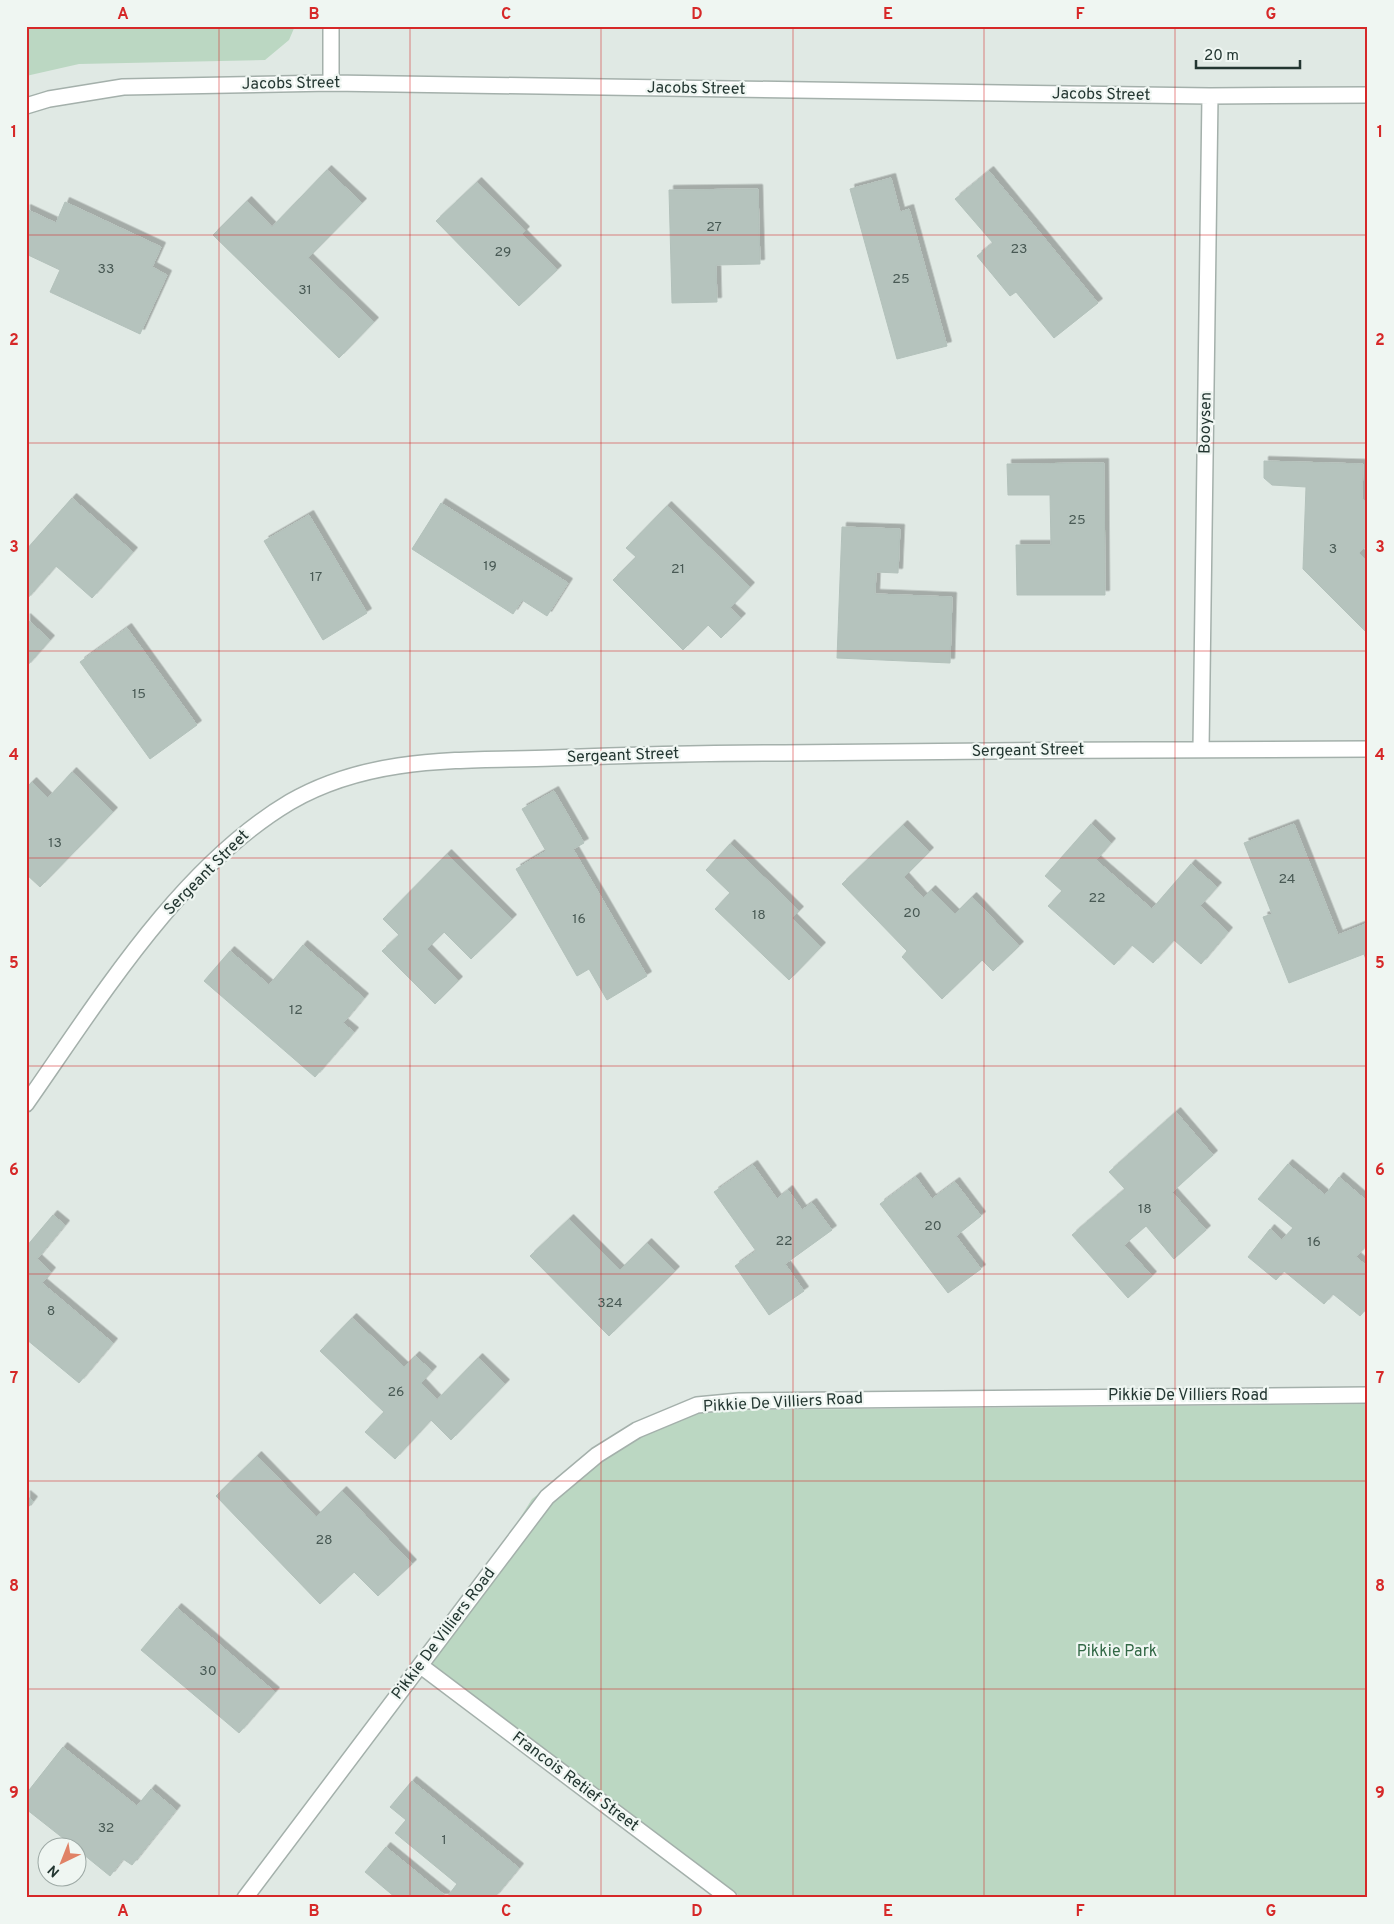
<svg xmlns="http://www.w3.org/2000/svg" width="1394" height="1924" font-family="Overpass,sans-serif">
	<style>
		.green { fill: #bbd7c2 }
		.building { fill: #b5c3bd; stroke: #b3c1bb; filter: url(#shadow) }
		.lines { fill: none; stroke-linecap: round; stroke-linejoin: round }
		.street-casing { stroke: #a4b0ab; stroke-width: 18 }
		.street { stroke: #fff; stroke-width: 15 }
		.grid { fill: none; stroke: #d62828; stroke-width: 1; stroke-opacity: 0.55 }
		.labels { text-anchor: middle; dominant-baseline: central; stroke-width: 4.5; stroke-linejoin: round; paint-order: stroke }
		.number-label { font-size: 14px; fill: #485954 }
		.street-label { font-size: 16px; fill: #233631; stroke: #eff6f2 }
		.park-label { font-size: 16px; fill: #326846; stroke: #eff6f2 }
		.neatline { fill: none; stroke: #d62828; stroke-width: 2 }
		.grid-label { font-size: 16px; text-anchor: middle; font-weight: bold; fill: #d62828 }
	</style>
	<defs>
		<filter id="shadow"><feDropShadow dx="4.5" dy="-4.5" stdDeviation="0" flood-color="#0004"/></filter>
	</defs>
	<rect width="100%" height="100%" fill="#e0e9e4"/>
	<!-- green -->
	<path class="green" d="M 26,26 L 295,26 L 289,40 L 265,60 L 79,64 L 26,76 Z
		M 1368,1404 L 1368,1898 L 742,1898 L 429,1663 L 532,1499 L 602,1445 L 674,1411 Z"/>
	<!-- building -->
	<path class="building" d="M 327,170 L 362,203 L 308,258 L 374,322 L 339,358 L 213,235 L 247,201 L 272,227 Z
		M 989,171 L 1098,303 L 1054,338 L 1016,292 L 1010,296 L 977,256 L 993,243 L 955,199 Z
		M 891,178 L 900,212 L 909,209 L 947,346 L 897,359 L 850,189 Z
		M 477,182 L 525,231 L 522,234 L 557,270 L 519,306 L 436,221 Z
		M 758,189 L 760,264 L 716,265 L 717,302 L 672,303 L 669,190 Z
		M 65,202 L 161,247 L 152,267 L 167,275 L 140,334 L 50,292 L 60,270 L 26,254 L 26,209 L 56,223 Z
		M 1264,461 L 1363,464 L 1362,498 L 1368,504 L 1368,544 L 1359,553 L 1368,562 L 1368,634 L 1303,569 L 1306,487 L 1272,485 L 1264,478 Z
		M 1104,463 L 1105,595 L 1017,595 L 1016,545 L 1051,545 L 1050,495 L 1008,495 L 1007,464 Z
		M 72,498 L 133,552 L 92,598 L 56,566 L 26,600 L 26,550 Z
		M 441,503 L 568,583 L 547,616 L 522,600 L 513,614 L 412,549 Z
		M 667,506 L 750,587 L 730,608 L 741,618 L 721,638 L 708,625 L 683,650 L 613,580 L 636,557 L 626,548 Z
		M 309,515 L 367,613 L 323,640 L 264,541 Z
		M 842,527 L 900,529 L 898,573 L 876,572 L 875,594 L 952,597 L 950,663 L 837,658 Z
		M 26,618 L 50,640 L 26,667 Z
		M 127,628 L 197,725 L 150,759 L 80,662 Z
		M 72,772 L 113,812 L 40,887 L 26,874 L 26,788 L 32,782 L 48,798 Z
		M 554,791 L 584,843 L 573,849 L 647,976 L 607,1000 L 589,969 L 577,976 L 516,869 L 546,851 L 522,809 Z
		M 1091,824 L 1111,843 L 1096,860 L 1152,909 L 1191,864 L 1217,887 L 1200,906 L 1228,932 L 1201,964 L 1174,940 L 1153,963 L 1132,945 L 1114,965 L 1048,906 L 1062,891 L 1045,876 Z
		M 1294,824 L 1338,935 L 1368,923 L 1368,965 L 1364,954 L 1289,983 L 1263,917 L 1272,914 L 1244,843 Z
		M 903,825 L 929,852 L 904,877 L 923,898 L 931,890 L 955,914 L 972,897 L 1019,946 L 993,971 L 982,960 L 942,999 L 902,957 L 907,951 L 842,884 Z
		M 730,844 L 799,911 L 792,918 L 821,947 L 789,980 L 715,909 L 730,893 L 706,870 Z
		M 447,854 L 512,919 L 471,959 L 444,932 L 427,949 L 458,981 L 435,1004 L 382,951 L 399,935 L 383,919 Z
		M 303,945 L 364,998 L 343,1023 L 354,1032 L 315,1077 L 204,981 L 230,951 L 269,985 Z
		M 1176,1112 L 1213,1155 L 1172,1192 L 1206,1230 L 1174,1259 L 1146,1226 L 1124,1245 L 1152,1276 L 1128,1298 L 1072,1235 L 1125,1189 L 1109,1172 Z
		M 1288,1164 L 1325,1195 L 1339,1177 L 1368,1202 L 1368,1243 L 1356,1257 L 1368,1267 L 1368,1307 L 1360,1316 L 1333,1294 L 1324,1304 L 1284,1271 L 1276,1280 L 1248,1257 L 1270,1229 L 1282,1240 L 1293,1228 L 1258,1199 Z
		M 753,1165 L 777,1199 L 788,1190 L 802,1210 L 812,1203 L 832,1230 L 785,1264 L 804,1291 L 769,1315 L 735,1266 L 756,1251 L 714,1192 Z
		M 916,1177 L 932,1199 L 955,1182 L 981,1216 L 956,1236 L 981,1269 L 948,1293 L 880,1204 Z
		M 53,1215 L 65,1225 L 37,1259 L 51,1272 L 42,1283 L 113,1343 L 79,1383 L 26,1339 L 26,1247 Z
		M 569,1219 L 620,1270 L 647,1243 L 675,1271 L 609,1336 L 530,1256 Z
		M 352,1318 L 404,1367 L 415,1356 L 432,1371 L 421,1383 L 437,1400 L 478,1358 L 505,1384 L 451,1440 L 431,1420 L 395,1459 L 365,1432 L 384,1412 L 320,1351 Z
		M 257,1456 L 316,1517 L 342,1491 L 412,1564 L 378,1596 L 354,1572 L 320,1604 L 216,1496 Z
		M 26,1495 L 33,1501 L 26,1510 Z
		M 177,1608 L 275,1692 L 239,1733 L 141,1650 Z
		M 63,1747 L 137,1806 L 151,1789 L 176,1810 L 132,1865 L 123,1859 L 110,1876 L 78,1850 L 78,1846 L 73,1846 L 26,1809 L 26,1794 Z
		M 412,1781 L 519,1868 L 494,1898 L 396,1898 L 365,1872 L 386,1847 L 447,1897 L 457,1884 L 395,1833 L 406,1820 L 390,1807 Z"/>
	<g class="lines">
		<defs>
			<path id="street" d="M 331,26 L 331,83
				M 26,106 L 49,99 L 123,87 L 331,83 L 1210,96 L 1368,95
				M 1201,749 L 1210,96
				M 26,1104 C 99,1000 179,868 290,802 C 372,755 461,761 552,758 C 629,755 707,753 784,753 C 979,751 1173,749 1368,749
				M 421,1666 L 729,1898
				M 245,1898 L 547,1497 L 597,1455 L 637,1430 L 697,1405 L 739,1401 L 1368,1395"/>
		</defs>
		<!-- street casing -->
		<use href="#street" class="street-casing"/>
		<!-- street -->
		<use href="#street" class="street"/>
	</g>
	<!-- grid -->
	<path class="grid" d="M 219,26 L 219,1898M 410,26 L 410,1898M 601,26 L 601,1898M 793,26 L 793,1898M 984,26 L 984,1898M 1175,26 L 1175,1898M 26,235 L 1368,235M 26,443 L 1368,443M 26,651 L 1368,651M 26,858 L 1368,858M 26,1066 L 1368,1066M 26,1274 L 1368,1274M 26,1481 L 1368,1481M 26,1689 L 1368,1689"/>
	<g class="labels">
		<!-- number labels -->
		<g class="number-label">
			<text x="714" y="227">27</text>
			<text x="1019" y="249">23</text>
			<text x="503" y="252">29</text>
			<text x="106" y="269">33</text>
			<text x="901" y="279">25</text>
			<text x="305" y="290">31</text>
			<text x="1077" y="520">25</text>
			<text x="1333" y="549">3</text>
			<text x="490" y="566">19</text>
			<text x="678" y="569">21</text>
			<text x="316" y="577">17</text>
			<text x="139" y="694">15</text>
			<text x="55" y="843">13</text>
			<text x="1287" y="879">24</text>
			<text x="1097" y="898">22</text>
			<text x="912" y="913">20</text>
			<text x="759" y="915">18</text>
			<text x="579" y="919">16</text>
			<text x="296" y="1010">12</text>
			<text x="1145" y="1209">18</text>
			<text x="933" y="1226">20</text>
			<text x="784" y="1241">22</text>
			<text x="1314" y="1242">16</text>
			<text x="610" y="1303">324</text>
			<text x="51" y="1311">8</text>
			<text x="396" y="1392">26</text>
			<text x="324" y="1540">28</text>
			<text x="208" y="1671">30</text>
			<text x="106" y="1828">32</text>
			<text x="444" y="1840">1</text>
		</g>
		<!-- street labels -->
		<g class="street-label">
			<text transform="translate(291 84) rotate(-1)">Jacobs Street</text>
			<text transform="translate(696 89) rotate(1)">Jacobs Street</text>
			<text transform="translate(1101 95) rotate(1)">Jacobs Street</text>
			<text transform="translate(1206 423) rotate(-89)">Booysen</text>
			<text transform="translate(1028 751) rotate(-1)">Sergeant Street</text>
			<text transform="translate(623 756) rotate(-2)">Sergeant Street</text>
			<text transform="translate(207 873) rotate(-45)">Sergeant Street</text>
			<text x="1188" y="1396">Pikkie De Villiers Road</text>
			<text transform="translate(783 1403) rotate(-3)">Pikkie De Villiers Road</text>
			<text transform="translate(444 1634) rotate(-53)">Pikkie De Villiers Road</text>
			<text transform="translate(575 1782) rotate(37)">Francois Retief Street</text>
		</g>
		<!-- park labels -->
		<g class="park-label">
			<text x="1117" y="1652">Pikkie Park</text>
		</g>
	</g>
	<!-- border -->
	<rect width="1394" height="1924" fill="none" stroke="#eff6f2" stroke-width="55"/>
	<!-- north arrow -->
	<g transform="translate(62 1862) rotate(223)"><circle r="24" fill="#eff6f2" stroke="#9da9a5"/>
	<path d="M0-4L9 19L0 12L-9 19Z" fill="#e08266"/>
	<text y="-8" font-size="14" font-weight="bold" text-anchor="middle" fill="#233631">N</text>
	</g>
	<!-- scale -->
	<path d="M1196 60v8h104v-8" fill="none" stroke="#233631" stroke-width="2.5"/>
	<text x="1204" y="60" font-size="15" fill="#233631" stroke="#eff6f2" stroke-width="4" paint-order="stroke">20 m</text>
	<rect x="28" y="28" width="1338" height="1868" class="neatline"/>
	<g class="grid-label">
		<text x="123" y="19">A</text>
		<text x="314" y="19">B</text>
		<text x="506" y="19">C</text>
		<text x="697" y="19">D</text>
		<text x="888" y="19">E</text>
		<text x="1080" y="19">F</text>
		<text x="1271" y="19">G</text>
		<text x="14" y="137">1</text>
		<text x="1380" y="137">1</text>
		<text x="14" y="345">2</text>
		<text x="1380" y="345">2</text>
		<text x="14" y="552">3</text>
		<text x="1380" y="552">3</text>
		<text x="14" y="760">4</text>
		<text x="1380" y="760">4</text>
		<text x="14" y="968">5</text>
		<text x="1380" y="968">5</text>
		<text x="14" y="1175">6</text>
		<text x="1380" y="1175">6</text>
		<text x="14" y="1383">7</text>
		<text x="1380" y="1383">7</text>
		<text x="14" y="1591">8</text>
		<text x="1380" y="1591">8</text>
		<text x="14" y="1798">9</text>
		<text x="1380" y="1798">9</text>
		<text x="123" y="1916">A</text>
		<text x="314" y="1916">B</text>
		<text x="506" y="1916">C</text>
		<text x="697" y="1916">D</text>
		<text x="888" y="1916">E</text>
		<text x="1080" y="1916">F</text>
		<text x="1271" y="1916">G</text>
	</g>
</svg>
